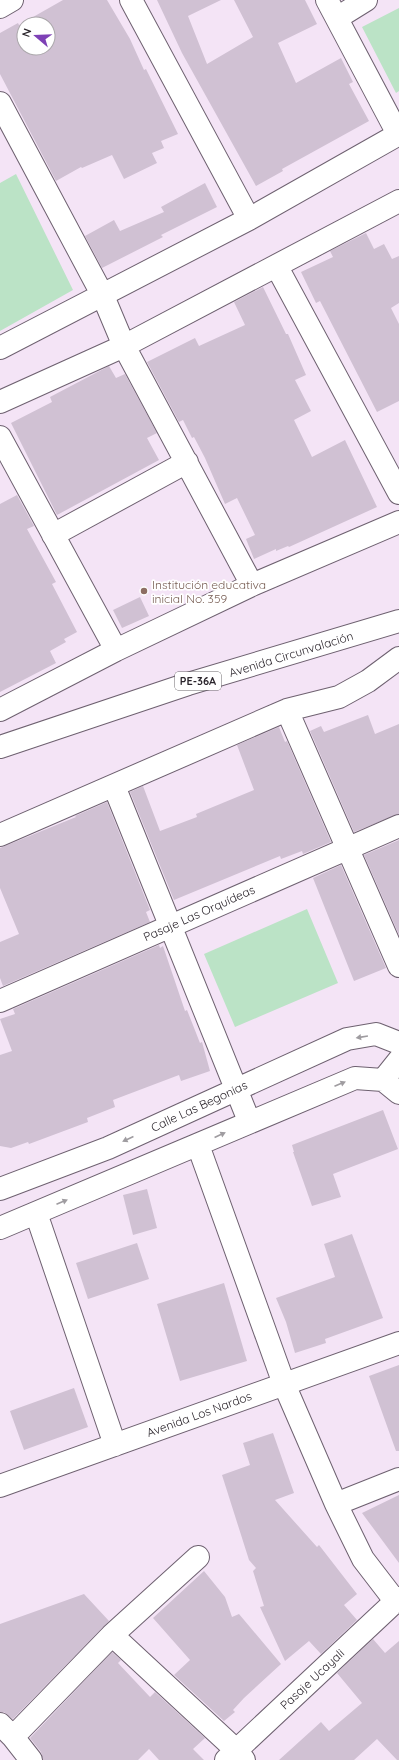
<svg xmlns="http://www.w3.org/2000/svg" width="399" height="1760" font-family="Quicksand,sans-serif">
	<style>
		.green { fill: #bbe3c6 }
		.building { fill: #d0c1d3; fill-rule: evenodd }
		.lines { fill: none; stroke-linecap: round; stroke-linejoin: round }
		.minor-casing { stroke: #6e6170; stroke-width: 24 }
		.highway-casing { stroke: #6e6170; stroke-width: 24 }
		.minor { stroke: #fff; stroke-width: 22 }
		.highway { stroke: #fff; stroke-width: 22 }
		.oneway { fill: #9f9ca0 }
		.education-dot { fill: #8d6e63; stroke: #fff; stroke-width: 1.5 }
		.labels { text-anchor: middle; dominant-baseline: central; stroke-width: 3.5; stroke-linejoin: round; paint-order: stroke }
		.shield { fill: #fff; stroke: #6a666b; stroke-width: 1 }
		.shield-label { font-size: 11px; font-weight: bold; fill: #2a242b }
		.education-label { font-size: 12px; fill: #785e54; stroke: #fff; text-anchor: start }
		.street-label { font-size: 12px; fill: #2a242b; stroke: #fff }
	</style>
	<rect width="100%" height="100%" fill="#f4e4f6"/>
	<!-- green -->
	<path class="green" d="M 399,8 L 399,91 L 396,93 L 362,27 Z
		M 16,174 L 73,290 L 0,331 L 0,183 Z
		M 307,909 L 338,983 L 235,1027 L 204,954 Z"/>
	<!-- building -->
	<path class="building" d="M 63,0 L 107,0 L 130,39 L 144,70 L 146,69 L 178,134 L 161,141 L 164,148 L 152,153 L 157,163 L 124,179 L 112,155 L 82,168 L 81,167 L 56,181 L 0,74 L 0,33 L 18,23 L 19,25 ZM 24,24 L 48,24 L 48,48 L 24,48 Z
		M 157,0 L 221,0 L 188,16 L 207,64 L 253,37 L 234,0 L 305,0 L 317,24 L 278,43 L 296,83 L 341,58 L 353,82 L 349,84 L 369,121 L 282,169 L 283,171 L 256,186 L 182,53 Z
		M 205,183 L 217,207 L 161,235 L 163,237 L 102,268 L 85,236 L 114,220 L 120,231 L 164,212 L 161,207 Z
		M 366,233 L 374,249 L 384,244 L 392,259 L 399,256 L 399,303 L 391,308 L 399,324 L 399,401 L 377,412 L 320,301 L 316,303 L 301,272 L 333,257 L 330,251 Z
		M 263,287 L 286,334 L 288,334 L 306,375 L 295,380 L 311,411 L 294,420 L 312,457 L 345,440 L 377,507 L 289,547 L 288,546 L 276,551 L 276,549 L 254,559 L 246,539 L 255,535 L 237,498 L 225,504 L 205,458 L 194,437 L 192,438 L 183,420 L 179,422 L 147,362 L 195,338 L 199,346 L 245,325 L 234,302 Z
		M 109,366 L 116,378 L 125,374 L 157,433 L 147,438 L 159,460 L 57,515 L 11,423 L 52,402 L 50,397 Z
		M 17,495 L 34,526 L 27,529 L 56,582 L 52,584 L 77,632 L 64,639 L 66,642 L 50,651 L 56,663 L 0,692 L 0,504 Z
		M 140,597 L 149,616 L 122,628 L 113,610 Z
		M 368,715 L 375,734 L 399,724 L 399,814 L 354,832 L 310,731 L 321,726 L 324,732 Z
		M 279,727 L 285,742 L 287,741 L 331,842 L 303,854 L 302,851 L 281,859 L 280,856 L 174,900 L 130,792 L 143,786 L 160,831 L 197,817 L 196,814 L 254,790 L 237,745 Z
		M 107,802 L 150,910 L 146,912 L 150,922 L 3,986 L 0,978 L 0,942 L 19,934 L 0,888 L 0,848 L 76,817 L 75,816 Z
		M 399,840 L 399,935 L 364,855 Z
		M 341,865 L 386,968 L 354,981 L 313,878 Z
		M 159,945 L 160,948 L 163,946 L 185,1011 L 187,1010 L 200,1043 L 202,1042 L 210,1071 L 181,1081 L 179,1075 L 113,1100 L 115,1107 L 87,1118 L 88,1122 L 29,1144 L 28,1142 L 11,1148 L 0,1146 L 0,1055 L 12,1051 L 0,1019 L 15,1014 L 13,1009 Z
		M 383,1110 L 398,1149 L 333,1174 L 341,1197 L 312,1206 L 293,1152 L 294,1152 L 292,1145 Z
		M 147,1189 L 157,1228 L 133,1235 L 123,1195 Z
		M 352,1234 L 383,1318 L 325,1339 L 326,1343 L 295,1353 L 286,1322 L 276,1298 L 335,1277 L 324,1244 Z
		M 137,1243 L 149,1279 L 88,1299 L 76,1263 Z
		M 224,1283 L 247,1361 L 180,1381 L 157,1304 Z
		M 399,1365 L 399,1451 L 396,1451 L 369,1376 Z
		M 74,1388 L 88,1427 L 24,1450 L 10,1411 Z
		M 273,1433 L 294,1493 L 275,1500 L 317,1547 L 319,1545 L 357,1594 L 344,1605 L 357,1620 L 321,1654 L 309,1641 L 285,1661 L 260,1607 L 264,1606 L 253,1571 L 256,1568 L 249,1560 L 222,1475 L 250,1465 L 243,1443 Z
		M 399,1495 L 399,1563 L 362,1513 Z
		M 204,1571 L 225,1597 L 232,1617 L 239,1614 L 281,1664 L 244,1698 L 233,1710 L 235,1712 L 224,1721 L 174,1675 L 190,1660 L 153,1618 Z
		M 84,1594 L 109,1621 L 13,1719 L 4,1712 L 0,1712 L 0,1624 Z
		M 373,1639 L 385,1653 L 399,1641 L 399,1760 L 397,1760 L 377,1739 L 354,1760 L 279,1760 L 321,1722 L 329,1731 L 362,1703 L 337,1673 Z
		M 112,1652 L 121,1660 L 118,1663 L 150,1697 L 155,1692 L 205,1738 L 193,1749 L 204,1760 L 159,1760 L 149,1749 L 138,1760 L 43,1760 L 41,1752 L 30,1738 Z"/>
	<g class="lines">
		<defs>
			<path id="minor" d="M 131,0 L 249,219
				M 327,0 L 398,134
				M 0,7 L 12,0
				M 337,18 L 366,0
				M 0,103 L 103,296 L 124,346 L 252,585
				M 277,267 L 399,493
				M 0,348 L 249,219 L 399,134
				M 0,402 L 124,346 L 399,201
				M 0,437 L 116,650
				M 53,535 L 187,462
				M 0,710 L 116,650 L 252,585 L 399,522
				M 287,710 L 399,966
				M 114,786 L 249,1121
				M 0,835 L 287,710 L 339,697 L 368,681 L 399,658
				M 0,1001 L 399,826
				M 383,1080 L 399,1060
				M 198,1145 L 284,1384 L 336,1504 L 363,1559 L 396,1602
				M 0,1189 L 108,1148 L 347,1039 L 376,1034 L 399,1043
				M 36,1213 L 115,1445
				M 0,1228 L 355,1078 L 383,1080 L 399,1093
				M 0,1486 L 399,1343
				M 336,1504 L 399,1479
				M 112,1635 L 236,1750 L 244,1760
				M 0,1724 L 13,1737 L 31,1760
				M 13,1737 L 112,1635 L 198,1557
				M 226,1760 L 399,1598"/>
			<path id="highway" d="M 0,747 L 188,684 L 399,621"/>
		</defs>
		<!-- minor casing -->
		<use href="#minor" class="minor-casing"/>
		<!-- highway casing -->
		<use href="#highway" class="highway-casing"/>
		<!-- minor -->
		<use href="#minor" class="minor"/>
		<!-- highway -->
		<use href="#highway" class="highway"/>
	</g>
	<!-- one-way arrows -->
	<defs><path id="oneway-solid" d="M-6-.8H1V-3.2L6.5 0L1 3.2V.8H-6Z"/></defs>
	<g class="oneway">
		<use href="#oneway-solid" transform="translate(362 1037) rotate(171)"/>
		<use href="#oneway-solid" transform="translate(340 1084) rotate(-23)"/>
		<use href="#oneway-solid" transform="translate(220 1135) rotate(-25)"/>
		<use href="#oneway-solid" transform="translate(128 1139) rotate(155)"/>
		<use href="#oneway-solid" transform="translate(62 1202) rotate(-23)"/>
	</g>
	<!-- markers -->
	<circle class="education-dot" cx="144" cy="591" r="4"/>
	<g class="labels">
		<!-- shield labels -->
		<rect class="shield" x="175" y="672" width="46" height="18" rx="3"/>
		<g class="shield-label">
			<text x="198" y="681">PE-36A</text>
		</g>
		<!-- education labels -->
		<g class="education-label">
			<text x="152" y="584">Institución educativa<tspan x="152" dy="14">inicial No. 359</tspan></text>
		</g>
		<!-- street labels -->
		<g class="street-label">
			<text transform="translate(291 654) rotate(-17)">Avenida Circunvalación</text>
			<text transform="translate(199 913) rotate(-24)">Pasaje Las Orquídeas</text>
			<text transform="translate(199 1106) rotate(-25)">Calle Las Begonias</text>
			<text transform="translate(199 1414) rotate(-20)">Avenida Los Nardos</text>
			<text transform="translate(312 1679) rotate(-43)">Pasaje Ucayali</text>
		</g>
	</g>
	<!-- north arrow -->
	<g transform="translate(36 36) rotate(289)"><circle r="19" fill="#ffffff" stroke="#aaa7aa"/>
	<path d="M0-3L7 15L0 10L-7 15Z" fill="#7e41b6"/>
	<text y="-6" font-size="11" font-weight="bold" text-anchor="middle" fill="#2a242b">N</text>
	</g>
</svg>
